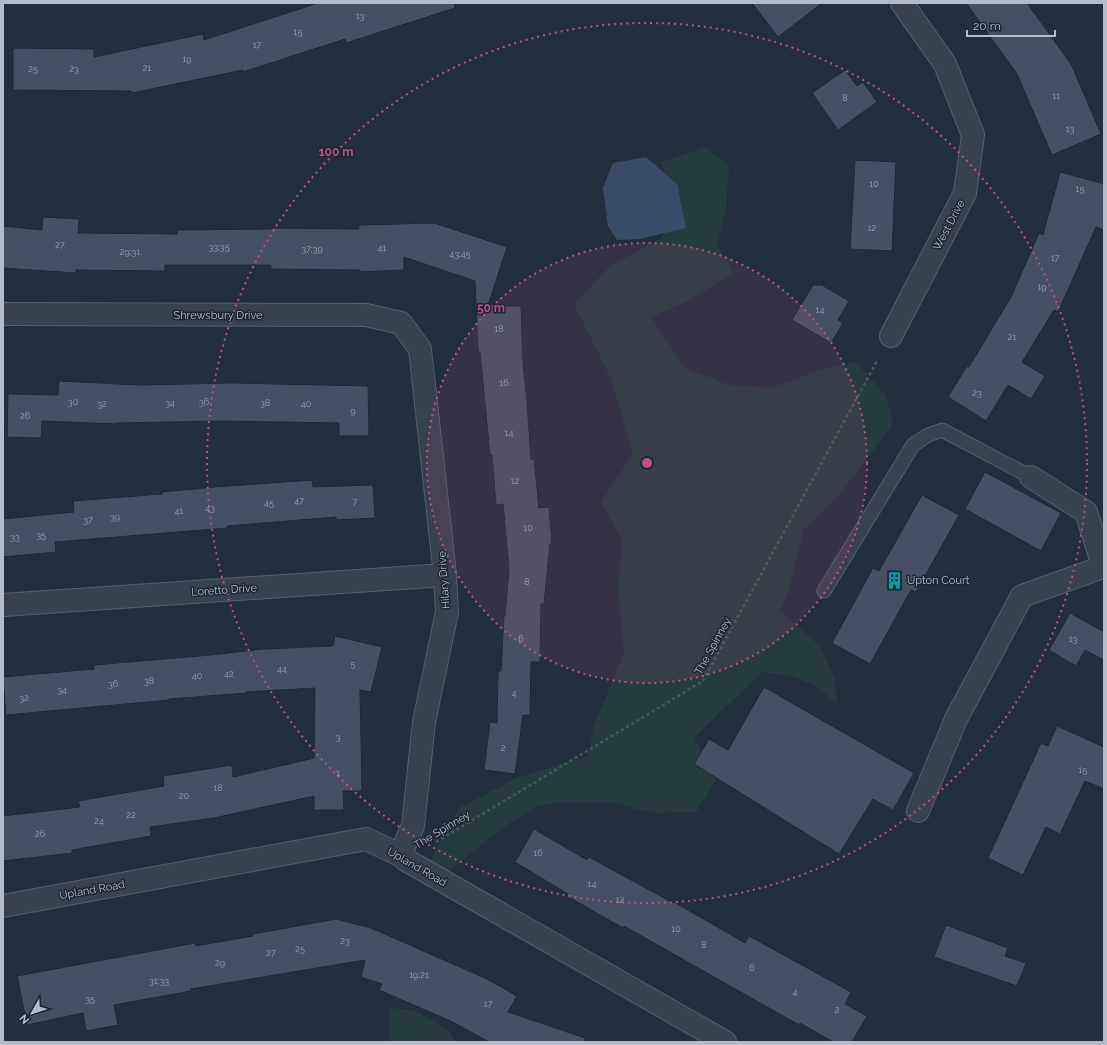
<svg xmlns="http://www.w3.org/2000/svg" width="1107" height="1045" font-family="Raleway,sans-serif">
	<style>
		.green { fill: #263c3f }
		.water { fill: #394c67 }
		.building { fill: #455162; stroke: #1f2835 }
		.lines { fill: none; stroke-linecap: round; stroke-linejoin: round }
		.lane-casing { stroke: #565f6c; stroke-width: 15 }
		.street-casing { stroke: #565f6c; stroke-width: 24 }
		.path { stroke: #44595c; stroke-width: 2.5; stroke-dasharray: 3 3; stroke-linecap: butt }
		.lane { stroke: #38414e; stroke-width: 13 }
		.street { stroke: #38414e; stroke-width: 22 }
		.ring { fill: none; stroke: #bd5182; stroke-width: 2; stroke-dasharray: 2 4 }
		.labels { text-anchor: middle; dominant-baseline: central; stroke-width: 3; stroke-linejoin: round; paint-order: stroke }
		.number-label { font-size: 9px; fill: #98a1af }
		.street-label { font-size: 11px; fill: #b4bcc9; stroke: #1d2633 }
		.poi-label { font-size: 11px; fill: #b4bcc9; stroke: #1d2633; text-anchor: start }
		.centre { fill: #bd5182; stroke: #1d2633; stroke-width: 2 }
		.ring-label { font-size: 12px; text-anchor: middle; font-weight: bold; fill: #bd5182; stroke: #1d2633; stroke-width: 3; stroke-linejoin: round; paint-order: stroke }
	</style>
	<rect width="100%" height="100%" fill="#242f3e"/>
	<!-- green -->
	<path class="green" d="M 705,147 L 729,165 L 726,210 L 717,244 L 728,262 L 733,273 L 688,301 L 651,317 L 685,368 L 729,385 L 771,388 L 823,369 L 855,361 L 886,396 L 893,424 L 838,497 L 804,529 L 788,593 L 780,611 L 820,646 L 834,677 L 837,704 L 815,685 L 791,676 L 762,672 L 694,738 L 717,778 L 696,812 L 652,813 L 609,802 L 586,803 L 559,802 L 535,807 L 507,825 L 471,853 L 442,877 L 426,868 L 459,808 L 519,777 L 588,756 L 594,726 L 624,652 L 618,590 L 622,540 L 601,502 L 633,454 L 611,379 L 574,304 L 610,266 L 661,239 L 670,211 L 662,162 Z
		M 390,1008 L 413,1010 L 450,1031 L 454,1042 L 389,1042 Z"/>
	<!-- water -->
	<path class="water" d="M 646,157 L 677,184 L 686,228 L 640,239 L 617,240 L 608,226 L 603,188 L 613,163 Z"/>
	<!-- building -->
	<path class="building" d="M 318,3 L 454,3 L 455,8 L 346,43 L 345,39 L 243,72 L 243,70 L 132,93 L 131,91 L 13,90 L 13,48 L 94,49 L 94,57 L 203,34 L 204,40 Z
		M 752,3 L 822,3 L 778,37 Z
		M 966,3 L 1027,3 L 1071,64 L 1101,134 L 1052,155 L 1017,74 Z
		M 845,70 L 857,86 L 863,82 L 877,102 L 838,130 L 812,93 Z
		M 855,160 L 896,162 L 892,251 L 850,249 Z
		M 1060,172 L 1104,184 L 1104,230 L 1096,227 L 1058,312 L 1054,310 L 1022,362 L 1045,376 L 1031,399 L 1008,385 L 986,421 L 948,397 L 967,366 L 969,367 L 1011,297 L 1039,233 L 1043,235 Z
		M 43,217 L 79,219 L 78,233 L 177,234 L 177,230 L 271,229 L 271,228 L 359,229 L 359,225 L 434,223 L 507,247 L 488,306 L 521,306 L 523,362 L 527,401 L 531,459 L 534,459 L 539,508 L 549,507 L 552,544 L 550,544 L 544,604 L 541,604 L 540,662 L 531,662 L 530,715 L 523,715 L 515,774 L 484,770 L 490,722 L 497,723 L 498,671 L 501,671 L 504,616 L 505,616 L 509,569 L 503,504 L 496,505 L 492,455 L 490,455 L 480,352 L 478,352 L 475,281 L 404,257 L 404,270 L 360,272 L 360,270 L 271,269 L 271,265 L 165,265 L 165,271 L 76,270 L 76,273 L 3,268 L 3,226 L 42,230 Z
		M 813,285 L 822,285 L 849,301 L 838,320 L 843,323 L 831,343 L 792,320 Z
		M 59,381 L 138,385 L 232,383 L 368,386 L 369,436 L 339,436 L 339,423 L 221,421 L 116,423 L 116,424 L 42,421 L 41,438 L 7,437 L 8,394 L 58,395 Z
		M 985,472 L 1061,513 L 1041,551 L 965,509 Z
		M 312,480 L 313,487 L 373,485 L 375,518 L 336,520 L 336,517 L 227,526 L 227,528 L 55,542 L 56,552 L 3,557 L 3,519 L 74,512 L 73,501 L 162,494 L 162,492 L 215,487 Z
		M 922,495 L 959,515 L 916,592 L 911,590 L 870,664 L 832,643 L 873,568 L 879,571 Z
		M 1070,613 L 1104,632 L 1104,660 L 1085,650 L 1076,666 L 1049,650 Z
		M 335,636 L 382,647 L 371,692 L 360,690 L 362,791 L 343,791 L 344,810 L 314,810 L 314,796 L 214,818 L 150,827 L 151,836 L 72,850 L 72,853 L 3,861 L 3,816 L 80,807 L 78,801 L 164,786 L 163,776 L 232,765 L 233,777 L 314,758 L 315,688 L 246,692 L 246,693 L 169,699 L 169,700 L 6,715 L 3,677 L 94,669 L 94,665 L 211,655 L 263,649 L 333,646 Z
		M 764,687 L 914,773 L 893,810 L 873,799 L 839,854 L 694,764 L 709,739 L 728,750 Z
		M 1057,726 L 1104,747 L 1104,789 L 1085,781 L 1060,834 L 1046,827 L 1023,875 L 988,858 L 1041,743 L 1048,746 Z
		M 534,829 L 587,860 L 589,857 L 673,903 L 674,902 L 745,943 L 749,936 L 851,992 L 845,1004 L 867,1016 L 852,1042 L 833,1042 L 800,1023 L 799,1025 L 624,926 L 623,928 L 567,896 L 568,894 L 515,862 Z
		M 336,919 L 371,928 L 487,979 L 517,996 L 508,1012 L 585,1038 L 584,1042 L 489,1042 L 453,1022 L 379,990 L 382,984 L 361,977 L 365,960 L 191,989 L 191,991 L 114,1005 L 118,1025 L 86,1031 L 83,1013 L 27,1025 L 17,976 L 195,943 L 196,946 L 253,936 L 253,934 Z
		M 946,925 L 1008,948 L 1005,956 L 1026,963 L 1017,986 L 934,957 Z"/>
	<g class="lines">
		<defs>
			<path id="lane" d="M 824,591 L 913,445 L 928,435 L 942,430 L 1031,477"/>
			<path id="street" d="M 3,314 L 366,315 L 401,323 L 420,349 L 445,575 L 447,612 L 424,722 L 413,826 L 400,855
				M 891,336 L 965,193 L 973,135 L 945,64 L 902,3
				M 1031,477 L 1086,512 L 1104,568
				M 3,605 L 445,575
				M 918,811 L 956,719 L 1022,596 L 1103,567
				M 3,906 L 366,839 L 400,855 L 406,860 L 725,1042"/>
		</defs>
		<!-- lane casing -->
		<use href="#lane" class="lane-casing"/>
		<!-- street casing -->
		<use href="#street" class="street-casing"/>
		<!-- path -->
		<path class="path" d="M 436,842 L 703,681 L 878,359"/>
		<!-- lane -->
		<use href="#lane" class="lane"/>
		<!-- street -->
		<use href="#street" class="street"/>
	</g>
	<!-- distance rings -->
	<circle cx="647" cy="463" r="220" fill="#bd5182" fill-opacity=".12"/>
	<g class="ring">
		<circle cx="647" cy="463" r="220"/>
		<circle cx="647" cy="463" r="440"/>
	</g>
	<!-- icons -->
	<defs>
		<symbol id="building-bare" viewBox="-9 -9 18 18"><path d="M-4-6H4V6H1V3H-1V6H-4ZM-2.5-4.3h1.7v1.8h-1.7ZM.8-4.3h1.7v1.8H.8ZM-2.5-1h1.7V.8h-1.7ZM.8-1h1.7V.8H.8Z" fill="#0f9aa8" stroke="#1d2633" stroke-width="2.5" paint-order="stroke"/></symbol>
	</defs>
	<g fill-rule="evenodd">
		<use href="#building-bare" x="882" y="568" width="25" height="25"/>
	</g>
	<g class="labels">
		<!-- number labels -->
		<g class="number-label">
			<text x="360" y="16">13</text>
			<text x="298" y="32">15</text>
			<text x="257" y="45">17</text>
			<text x="187" y="59">19</text>
			<text x="147" y="68">21</text>
			<text x="33" y="69">25</text>
			<text x="74" y="69">23</text>
			<text x="1056" y="96">11</text>
			<text x="845" y="98">8</text>
			<text x="1070" y="129">13</text>
			<text x="874" y="184">10</text>
			<text x="1080" y="189">15</text>
			<text x="872" y="228">12</text>
			<text x="60" y="245">27</text>
			<text x="219" y="247">33;35</text>
			<text x="382" y="248">41</text>
			<text x="312" y="249">37;39</text>
			<text x="130" y="252">29;31</text>
			<text x="460" y="254">43;45</text>
			<text x="1055" y="258">17</text>
			<text x="1042" y="287">19</text>
			<text x="820" y="310">14</text>
			<text x="499" y="329">18</text>
			<text x="1012" y="337">21</text>
			<text x="504" y="383">16</text>
			<text x="977" y="393">23</text>
			<text x="73" y="402">30</text>
			<text x="204" y="402">36</text>
			<text x="170" y="403">34</text>
			<text x="265" y="403">38</text>
			<text x="102" y="404">32</text>
			<text x="306" y="404">40</text>
			<text x="353" y="411">9</text>
			<text x="25" y="416">26</text>
			<text x="509" y="433">14</text>
			<text x="515" y="481">12</text>
			<text x="299" y="501">47</text>
			<text x="355" y="502">7</text>
			<text x="269" y="503">45</text>
			<text x="210" y="508">43</text>
			<text x="179" y="511">41</text>
			<text x="115" y="517">39</text>
			<text x="88" y="520">37</text>
			<text x="528" y="528">10</text>
			<text x="41" y="535">35</text>
			<text x="15" y="537">33</text>
			<text x="527" y="582">8</text>
			<text x="521" y="639">6</text>
			<text x="1073" y="639">13</text>
			<text x="353" y="664">5</text>
			<text x="282" y="669">44</text>
			<text x="229" y="674">42</text>
			<text x="197" y="676">40</text>
			<text x="149" y="681">38</text>
			<text x="113" y="684">36</text>
			<text x="62" y="690">34</text>
			<text x="514" y="693">4</text>
			<text x="24" y="698">32</text>
			<text x="338" y="737">3</text>
			<text x="503" y="748">2</text>
			<text x="1083" y="770">15</text>
			<text x="338" y="773">1</text>
			<text x="218" y="788">18</text>
			<text x="184" y="796">20</text>
			<text x="131" y="815">22</text>
			<text x="99" y="821">24</text>
			<text x="40" y="834">26</text>
			<text x="538" y="853">16</text>
			<text x="592" y="884">14</text>
			<text x="620" y="900">12</text>
			<text x="676" y="929">10</text>
			<text x="345" y="941">23</text>
			<text x="704" y="945">8</text>
			<text x="300" y="949">25</text>
			<text x="271" y="953">27</text>
			<text x="220" y="963">29</text>
			<text x="752" y="968">6</text>
			<text x="419" y="975">19;21</text>
			<text x="159" y="981">31;33</text>
			<text x="795" y="992">4</text>
			<text x="90" y="999">35</text>
			<text x="488" y="1004">17</text>
			<text x="837" y="1010">2</text>
		</g>
		<!-- street labels -->
		<g class="street-label">
			<text transform="translate(949 225) rotate(-62)">West Drive</text>
			<text x="218" y="315">Shrewsbury Drive</text>
			<text transform="translate(444 580) rotate(-94)">Hilary Drive</text>
			<text transform="translate(224 590) rotate(-4)">Loretto Drive</text>
			<text transform="translate(713 646) rotate(-61)">The Spinney</text>
			<text transform="translate(442 830) rotate(-31)">The Spinney</text>
			<text transform="translate(417 867) rotate(30)">Upland Road</text>
			<text transform="translate(92 890) rotate(-10)">Upland Road</text>
		</g>
		<!-- poi labels -->
		<g class="poi-label">
			<text x="907" y="580">Upton Court</text>
		</g>
	</g>
	<circle cx="647" cy="463" r="6" class="centre"/>
	<g class="ring-label">
		<text x="336" y="156">100 m</text>
		<text x="491" y="312">50 m</text>
	</g>
	<!-- border -->
	<rect width="1107" height="1045" fill="none" stroke="#b4bcc9" stroke-width="8"/>
	<!-- north arrow -->
	<g transform="translate(32 1013) rotate(231)" stroke="#1d2633" stroke-width="3" paint-order="stroke">
	<path d="M0-3L7 15L0 10L-7 15Z" fill="#b4bcc9"/>
	<text y="-6" font-size="11" font-weight="bold" text-anchor="middle" fill="#b4bcc9">N</text>
	</g>
	<!-- scale -->
	<path d="M967 30v6h88v-6" fill="none" stroke="#b4bcc9" stroke-width="2"/>
	<text x="973" y="30" font-size="12" fill="#b4bcc9" stroke="#1d2633" stroke-width="3" paint-order="stroke">20 m</text>
</svg>
